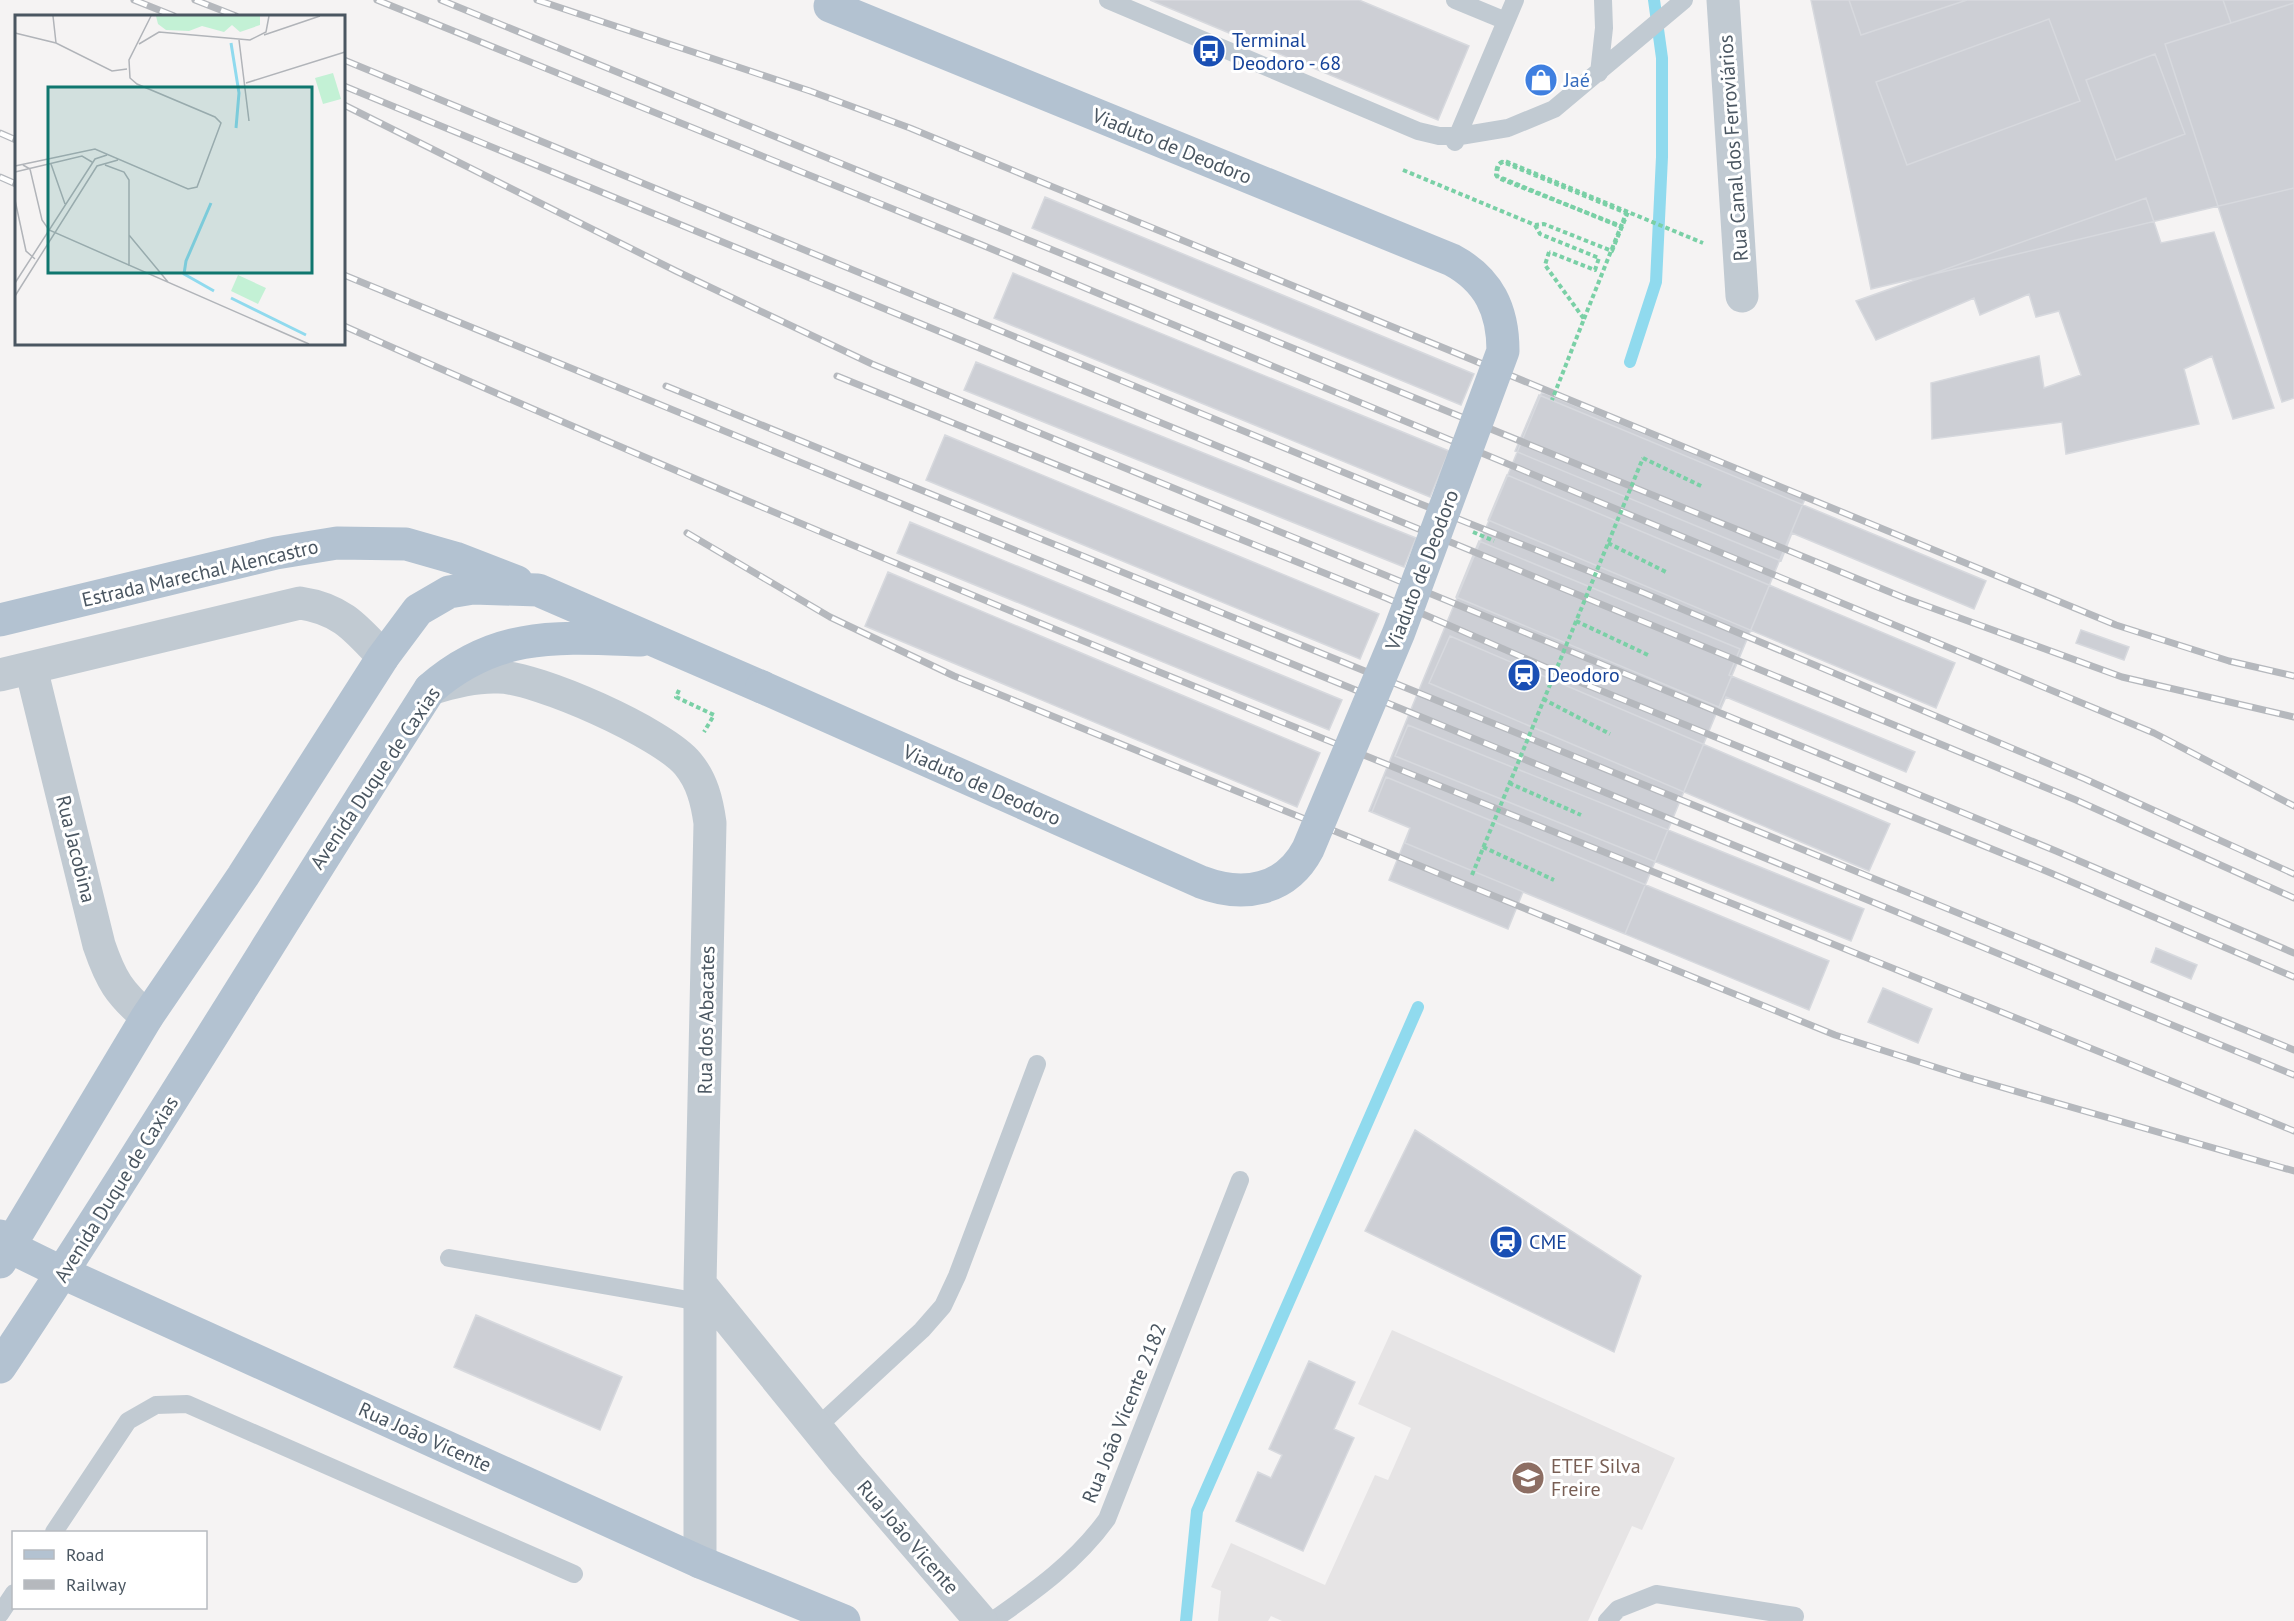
<svg xmlns="http://www.w3.org/2000/svg" width="2294" height="1621" font-family="'PT Sans',sans-serif">
	<style>
		.education { fill: #e6e4e5 }
		.lines { fill: none; stroke-linecap: round; stroke-linejoin: round }
		.stream { stroke: #90daee; stroke-width: 12 }
		.building { fill: #cdcfd5; stroke: #d7d9de; stroke-width: 1.5 }
		.path { stroke: #7ad0a6; stroke-width: 4; stroke-dasharray: 4.5 3; stroke-linecap: butt }
		.service { stroke: #c1cad2; stroke-width: 18 }
		.minor { stroke: #c1cad2; stroke-width: 33 }
		.primary { stroke: #b3c2d1; stroke-width: 33 }
		.rail-casing { stroke: #b5b8bd; stroke-width: 7 }
		.rail { stroke: #fff; stroke-width: 4.5; stroke-dasharray: 14; stroke-linecap: butt }
		.path-bridge { stroke: #7ad0a6; stroke-width: 4; stroke-dasharray: 4.5 3; stroke-linecap: butt }
		.primary-bridge { stroke: #b3c2d1; stroke-width: 33 }
		.labels { text-anchor: middle; dominant-baseline: central; stroke-width: 6; stroke-linejoin: round; paint-order: stroke }
		.transit-label { font-size: 20px; fill: #164399; stroke: #fff; text-anchor: start }
		.shop-label { font-size: 20px; fill: #366cbe; stroke: #fff; text-anchor: start }
		.street-label { font-size: 20px; fill: #4a5661; stroke: #fff }
		.education-label { font-size: 20px; fill: #785e54; stroke: #fff; text-anchor: start }
		.inset-river { fill: none; stroke: #90daee; stroke-width: 3 }
		.inset-road { fill: none; stroke: #b1b4b9; stroke-width: 1.5 }
		.view { fill: #0f766e; fill-opacity: 0.15; stroke: #0f766e; stroke-width: 3 }
		.inset-edge { fill: none; stroke: #4a5661; stroke-width: 3 }
	</style>
	<rect width="100%" height="100%" fill="#f5f3f3"/>
	<!-- education -->
	<path class="education" d="M 1392,1330 L 1675,1458 L 1642,1530 L 1632,1526 L 1588,1621 L 1282,1621 L 1271,1616 L 1268,1621 L 1218,1621 L 1221,1591 L 1211,1587 L 1231,1543 L 1325,1585 L 1375,1475 L 1388,1480 L 1411,1428 L 1358,1404 Z"/>
	<g class="lines">
		<!-- stream -->
		<path class="stream" d="M 1630,362 L 1656,282 L 1662,157 L 1662,58 L 1654,0
			M 1186,1621 L 1197,1511 L 1418,1007"/>
	</g>
	<!-- building -->
	<path class="building" d="M 1150,0 L 1359,0 L 1469,46 L 1438,120 Z
		M 1811,0 L 2294,0 L 2294,188 L 1871,289 Z
		M 1849,0 L 1967,0 L 1861,35 Z
		M 2223,0 L 2294,0 L 2294,3 L 2231,23 Z
		M 2294,3 L 2294,398 L 2282,402 L 2165,44 Z
		M 2049,19 L 2080,101 L 1907,165 L 1876,82 Z
		M 2155,54 L 2185,134 L 2116,160 L 2086,80 Z
		M 1045,197 L 1474,374 L 1461,405 L 1032,228 Z
		M 2146,198 L 2161,243 L 2214,232 L 2274,408 L 2233,419 L 2212,356 L 2184,369 L 2199,424 L 2066,454 L 2062,422 L 1932,439 L 1931,383 L 2039,356 L 2044,388 L 2081,375 L 2059,311 L 2036,317 L 2029,294 L 1980,315 L 1974,298 L 1876,340 L 1856,301 Z
		M 1013,273 L 1449,451 L 1430,497 L 994,318 Z
		M 976,362 L 1416,538 L 1404,567 L 964,390 Z
		M 1542,392 L 1805,499 L 1625,934 L 1523,892 L 1508,929 L 1389,880 L 1410,828 L 1369,811 Z
		M 1539,395 L 1986,581 L 1974,609 L 1792,533 L 1781,561 L 1515,451 Z
		M 945,435 L 1379,614 L 1360,659 L 926,480 Z
		M 1507,475 L 1955,663 L 1936,708 L 1488,520 Z
		M 910,522 L 1342,700 L 1329,730 L 897,553 Z
		M 1479,541 L 1740,649 L 1729,675 L 1915,752 L 1906,772 L 1726,697 L 1721,708 L 1456,597 Z
		M 888,572 L 1320,753 L 1297,807 L 865,626 Z
		M 2081,630 L 2129,647 L 2124,660 L 2076,643 Z
		M 1450,636 L 1890,824 L 1869,871 L 1429,683 Z
		M 1408,725 L 1864,909 L 1851,941 L 1395,756 Z
		M 1386,777 L 1829,961 L 1809,1010 L 1405,843 L 1410,828 L 1372,812 Z
		M 2156,948 L 2197,965 L 2191,979 L 2151,962 Z
		M 1883,988 L 1932,1009 L 1918,1043 L 1868,1022 Z
		M 1415,1130 L 1641,1276 L 1614,1352 L 1365,1231 Z
		M 476,1315 L 622,1377 L 600,1430 L 454,1367 Z
		M 1309,1361 L 1355,1382 L 1334,1429 L 1354,1438 L 1303,1551 L 1236,1521 L 1258,1472 L 1271,1478 L 1282,1455 L 1269,1449 Z"/>
	<g class="lines">
		<!-- path -->
		<path class="path" d="M 1403,170 L 1535,225 L 1544,224 L 1612,251 L 1628,212
			M 1622,224 L 1621,227 L 1497,176 C 1495,169 1498,162 1505,161 L 1703,243
			M 1535,225 L 1540,234 L 1599,258 L 1595,270 L 1549,252
			M 1643,458 L 1703,487
			M 1473,532 L 1494,541
			M 1608,543 L 1668,573
			M 1576,621 L 1648,655
			M 679,690 L 676,697 L 714,715 L 704,732
			M 1543,699 L 1610,734
			M 1509,783 L 1581,815
			M 1483,847 L 1554,880"/>
		<!-- service -->
		<path class="service" d="M 1108,0 L 1418,131 L 1439,136 L 1460,136 L 1508,128 L 1554,109 L 1684,0
			M 1455,0 L 1506,21
			M 1599,73 L 1604,28 L 1603,0
			M 1455,142 L 1515,0
			M 449,1258 L 700,1302
			M 816,1428 L 922,1330 L 943,1306 L 957,1276 L 1037,1064
			M 54,1532 L 128,1421 L 156,1405 L 187,1404 L 574,1574
			M 0,1614 L 14,1593
			M 992,1621 C 1035,1591 1076,1562 1107,1519 L 1240,1180
			M 1607,1621 L 1618,1609 L 1656,1594 L 1795,1616"/>
		<!-- minor -->
		<path class="minor" d="M 1723,0 L 1742,296
			M 31,668 L 99,945 C 111,980 119,993 147,1017
			M 0,675 L 300,603 C 341,609 356,628 383,657
			M 430,689 C 452,682 475,676 498,677 C 537,677 663,733 688,764 C 702,781 707,801 710,823 L 700,1284 L 700,1562
			M 700,1284 L 846,1464 L 981,1621"/>
		<!-- primary -->
		<path class="primary" d="M 0,620 L 276,553 L 337,543 L 406,544 L 455,558 L 517,582
			M 0,1236 L 10,1247 L 63,1273 L 700,1562 L 844,1621
			M 0,1262 L 147,1017 L 243,876 L 383,657 L 418,610 L 449,592 L 473,588 L 538,590 L 762,687
			M 0,1367 C 148,1144 286,914 430,689 C 496,631 558,637 641,640"/>
		<defs>
			<path id="rail" d="M 134,0 L 174,16
				M 195,0 L 236,16
				M 377,0 L 982,245 L 2154,733 L 2294,806
				M 441,0 L 1902,597 L 2122,677 L 2294,717
				M 537,0 L 810,91 L 910,128 L 2116,625 L 2229,661 L 2294,676
				M 344,60 L 1418,503 L 1644,593 L 2085,779 L 2294,874
				M 344,86 L 2076,800 L 2294,898
				M 344,105 L 676,271 L 872,364 L 2056,851 L 2294,953
				M 0,133 L 16,140
				M 0,177 L 16,184
				M 344,275 L 2294,1075
				M 344,326 C 986,612 1643,864 2294,1131
				M 837,376 L 1386,598 L 1582,683 L 2046,871 L 2294,977
				M 666,386 L 2294,1050
				M 687,533 L 830,617 L 954,676 L 1835,1035 L 1966,1077 L 2294,1171"/>
		</defs>
		<!-- rail casing -->
		<use href="#rail" class="rail-casing"/>
		<!-- rail -->
		<use href="#rail" class="rail"/>
		<!-- path-bridge -->
		<path class="path-bridge" d="M 1549,252 L 1545,265 L 1584,319 L 1552,400
			M 1584,319 L 1621,226 L 1498,178 L 1496,175 L 1499,164 L 1503,162 L 1626,213 L 1622,224
			M 1472,875 L 1643,458"/>
		<!-- primary-bridge -->
		<path class="primary-bridge" d="M 762,687 L 1201,882 C 1243,898 1286,891 1308,849 L 1399,632 L 1503,351 C 1503,310 1489,280 1452,260 L 830,6"/>
	</g>
	<!-- icons -->
	<defs>
		<symbol id="bus-disc" viewBox="-11 -11 22 22"><circle r="9.5" fill="#1a4fb4" stroke="#fff"/><path d="M-5-6H5V4H4V6H2V4H-2V6H-4V4H-5ZM-3.5-4V0h7V-4ZM-3.5 1.2v1.5H-2V1.2ZM2 1.2v1.5H3.5V1.2Z" fill="#fff"/></symbol>
		<symbol id="shop-disc" viewBox="-11 -11 22 22"><circle r="9.5" fill="#3f7fe0" stroke="#fff"/><path d="M-5-2.5h2.3a2.7 3.5 0 0 1 5.4 0H5L5.5 6h-11ZM-1.5-2.5h3a1.5 2.3 0 0 0-3 0Z" fill="#fff"/></symbol>
		<symbol id="station-disc" viewBox="-11 -11 22 22"><circle r="9.5" fill="#1a4fb4" stroke="#fff"/><path d="M-3-6H3Q5-6 5-4V2Q5 4 3 4L4.5 6H3L1.5 4h-3L-3 6H-4.5L-3 4Q-5 4-5 2V-4Q-5-6-3-6ZM-3.5-4v3h7v-3ZM-3.5 1v1.5H-2V1ZM2 1v1.5H3.5V1Z" fill="#fff"/></symbol>
		<symbol id="school-disc" viewBox="-11 -11 22 22"><circle r="9.5" fill="#8d6e63" stroke="#fff"/><path d="M0-5L7-2L0 1L-7-2ZM-4 1L0 2.5L4 1V4Q0 6-4 4Z" fill="#fff"/></symbol>
	</defs>
	<g fill-rule="evenodd">
		<use href="#bus-disc" x="1190" y="32" width="38" height="38"/>
		<use href="#shop-disc" x="1522" y="61" width="38" height="38"/>
		<use href="#station-disc" x="1505" y="656" width="38" height="38"/>
		<use href="#station-disc" x="1487" y="1223" width="38" height="38"/>
		<use href="#school-disc" x="1509" y="1459" width="38" height="38"/>
	</g>
	<g class="labels">
		<!-- transit labels -->
		<g class="transit-label">
			<text x="1232" y="40">Terminal<tspan x="1232" dy="23">Deodoro - 68</tspan></text>
			<text x="1547" y="675">Deodoro</text>
			<text x="1529" y="1242">CME</text>
		</g>
		<!-- shop labels -->
		<g class="shop-label">
			<text x="1564" y="80">Jaé</text>
		</g>
		<!-- street labels -->
		<g class="street-label">
			<text transform="translate(1172 146) rotate(22)">Viaduto de Deodoro</text>
			<text transform="translate(1733 148) rotate(-94)">Rua Canal dos Ferroviários</text>
			<text transform="translate(1422 570) rotate(-69)">Viaduto de Deodoro</text>
			<text transform="translate(200 573) rotate(-13)">Estrada Marechal Alencastro</text>
			<text transform="translate(375 778) rotate(-56)">Avenida Duque de Caxias</text>
			<text transform="translate(982 785) rotate(24)">Viaduto de Deodoro</text>
			<text transform="translate(76 849) rotate(76)">Rua Jacobina</text>
			<text transform="translate(706 1020) rotate(-89)">Rua dos Abacates</text>
			<text transform="translate(116 1189) rotate(-58)">Avenida Duque de Caxias</text>
			<text transform="translate(1124 1413) rotate(-68)">Rua João Vicente 2182</text>
			<text transform="translate(425 1437) rotate(24)">Rua João Vicente</text>
			<text transform="translate(908 1537) rotate(49)">Rua João Vicente</text>
		</g>
		<!-- education labels -->
		<g class="education-label">
			<text x="1551" y="1466">ETEF Silva<tspan x="1551" dy="23">Freire</tspan></text>
		</g>
	</g>
	<!-- overview -->
	<g transform="translate(15 15)">
		<rect width="330" height="330" fill="#f5f3f3"/>
		<path d="M 141,1 L 245,1 L 245,10 L 225,17 L 217,10 L 209,17 L 187,11 L 174,16 L 151,15 L 143,9 ZM 318,58 L 326,84 L 308,89 L 300,63 ZM 223,260 L 251,273 L 243,289 L 216,276 Z" fill="#c3f1d5"/>
		<path class="inset-river" d="M 216,28 L 224,78 L 221,113M 196,188 L 171,246 L 169,259 L 199,276M 216,283 L 291,320"/>
		<path class="inset-road" d="M 38,1 L 41,28M 0,18 L 41,28 L 97,56 L 112,54M 249,20 L 305,1M 224,25 L 234,106M 124,29 L 144,17 L 235,25 L 251,17 L 254,1M 231,68 L 330,37M 36,149 L 50,189M 8,150 L 15,154 L 27,205 L 34,215 L 294,329M 90,150 L 109,157 L 114,165 L 114,251M 0,151 L 80,134 L 173,174 L 182,172 L 206,108 L 200,102 L 122,69 L 115,63 L 114,45 L 136,1M 0,157 L 67,141 L 77,147M 0,185 L 11,236 L 20,244M 114,220 L 153,267M 0,268 L 80,144 L 92,140M 0,281 L 82,151 L 103,145"/>
		<path class="view" d="M 33,72 L 297,72 L 297,258 L 33,258 Z"/>
		<rect width="330" height="330" class="inset-edge"/>
	</g>
	<!-- legend -->
	<rect x="12" y="1531" width="195" height="78" fill="#ffffff" stroke="#b7bbc0" stroke-width="1.5"/>
	<rect x="24" y="1550" width="30" height="9" fill="#b3c2d1" stroke="#b7bbc0" stroke-width="1.5"/>
	<text x="66" y="1561" font-size="18" fill="#4a5661">Road</text>
	<rect x="24" y="1580" width="30" height="9" fill="#b5b8bd" stroke="#b7bbc0" stroke-width="1.5"/>
	<text x="66" y="1591" font-size="18" fill="#4a5661">Railway</text>
</svg>
